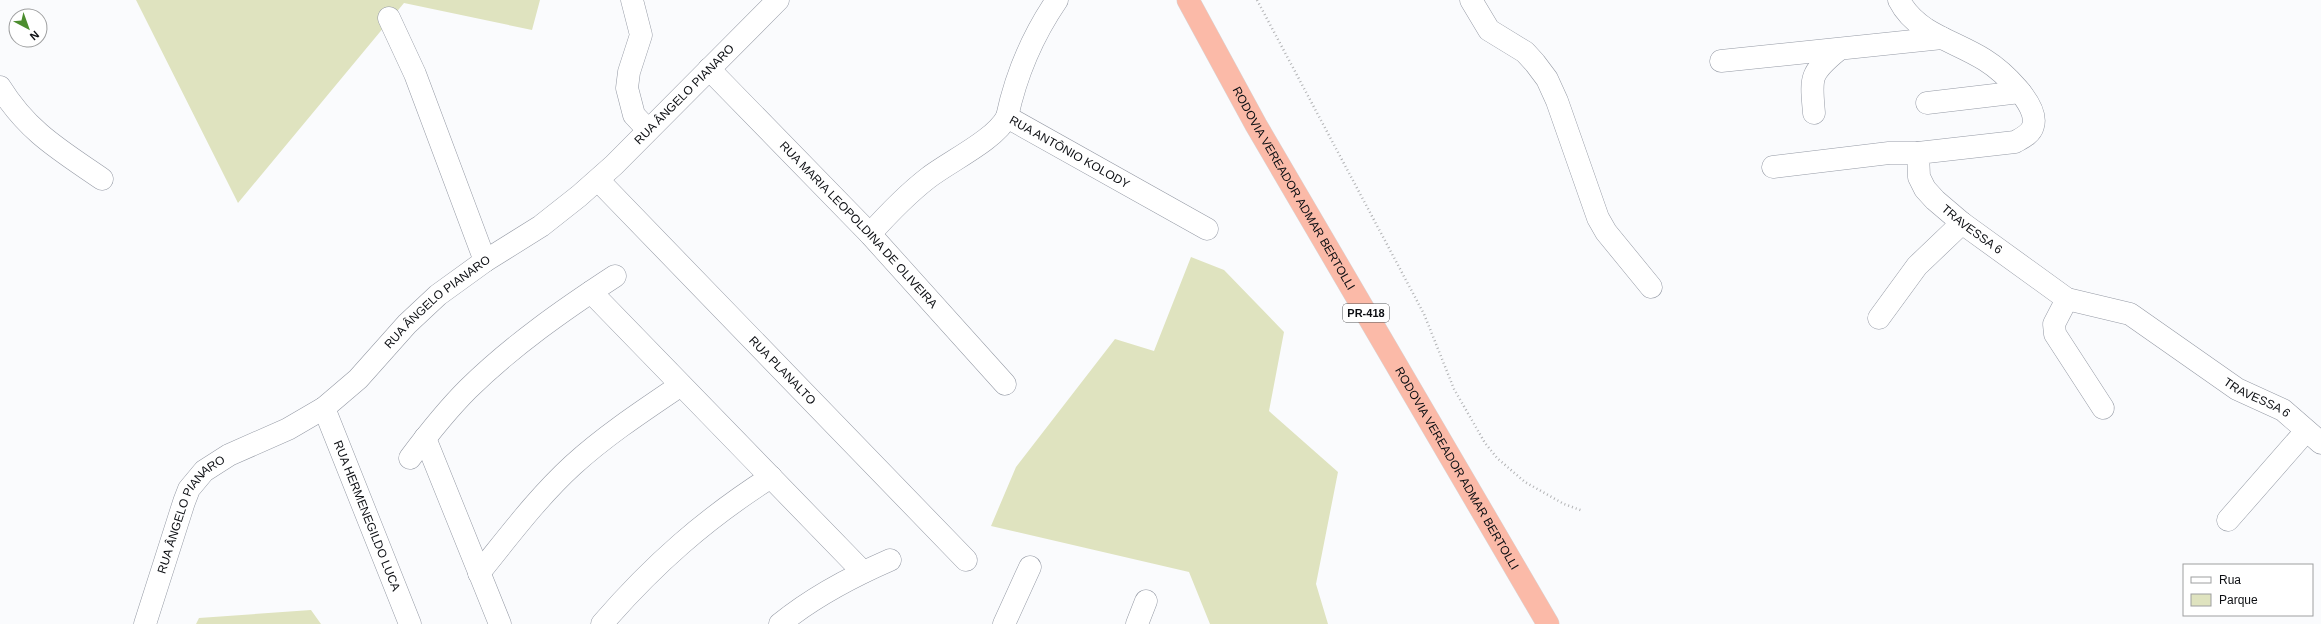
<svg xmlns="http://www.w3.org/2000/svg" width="2321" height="624" font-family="Helvetica,sans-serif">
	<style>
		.green { fill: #dfe3bf }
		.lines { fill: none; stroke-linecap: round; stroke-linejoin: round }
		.minor-casing { stroke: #959aa5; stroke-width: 23 }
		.highway-casing { stroke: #d8d8d9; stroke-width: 23 }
		.path { stroke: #b2b3b5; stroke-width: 2.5; stroke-dasharray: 1 3; stroke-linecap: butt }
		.minor { stroke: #fff; stroke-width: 22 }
		.highway { stroke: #fbbaa8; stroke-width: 22 }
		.labels { text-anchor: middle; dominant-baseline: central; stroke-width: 3; stroke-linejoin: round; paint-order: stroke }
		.shield { fill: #fff; stroke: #555659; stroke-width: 1 }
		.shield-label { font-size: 11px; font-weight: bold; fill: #0c0e12 }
		.street-label { font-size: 12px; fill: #0c0e12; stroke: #fff }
	</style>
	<rect width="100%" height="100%" fill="#fafbfd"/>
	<!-- green -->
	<path class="green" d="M 136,0 L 540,0 L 532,30 L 404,3 L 238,203 Z
		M 1191,257 L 1224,270 L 1284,332 L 1269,411 L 1338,472 L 1316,584 L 1328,624 L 1210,624 L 1189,572 L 991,526 L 1016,467 L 1115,339 L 1154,351 Z
		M 311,610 L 321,624 L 196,624 L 199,618 Z"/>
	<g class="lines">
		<defs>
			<g id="minor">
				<path d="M 632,0 L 641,35 L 629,72 L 627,88 L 634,115 L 648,130"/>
				<path d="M 1471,0 L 1489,30 L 1525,52 L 1535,63 L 1547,79 L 1557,101 L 1598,218 L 1606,232 L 1651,287"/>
				<path id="s1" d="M 1899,0 C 1905,12 1914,21 1926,29 C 1945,41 1966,48 1985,60 C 2001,70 2040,105 2033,126 C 2031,134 2022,138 2015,142 L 1918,153 L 1919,177 L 1925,189 L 1935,200 L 1962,223 L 2067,299 L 2130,314 L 2237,389 L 2283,410 L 2321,443"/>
				<path d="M 389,18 L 415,74 L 485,261"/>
				<path d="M 1721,61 L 1942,38"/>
				<path id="s2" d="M 709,69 L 870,234 L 1005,384"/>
				<path d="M 0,87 C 28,132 60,150 102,179"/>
				<path d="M 1927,103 L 2020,92"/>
				<path d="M 1814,113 C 1811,78 1809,74 1837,51"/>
				<path d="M 1007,117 C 1016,75 1033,35 1057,0"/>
				<path d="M 1773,167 L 1889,153 L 1918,153"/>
				<path id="s3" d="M 598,180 L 966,560"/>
				<path id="s4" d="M 870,234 C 888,214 906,195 928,178 C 950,161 995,140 1007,117 L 1207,229"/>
				<path d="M 591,292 L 863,572"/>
				<path d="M 2067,299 L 2054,324 L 2055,334 L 2103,408"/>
				<path d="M 1879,318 L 1917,266 L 1962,223"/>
				<path id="s5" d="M 324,408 L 410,624"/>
				<path d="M 425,438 L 500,624"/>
				<path d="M 410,458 C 428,434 447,410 468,389 C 513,345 563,310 615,276"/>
				<path d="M 2228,520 L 2306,431"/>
				<path d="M 479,573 C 509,536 538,497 573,465 C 606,435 644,410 681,385"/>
				<path id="s6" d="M 145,624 L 184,502 L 189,489 L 204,471 L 229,455 L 288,429 L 324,408 L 358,379 L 407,324 L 438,295 L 485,261 L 541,226 L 579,196 L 614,165 L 778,0"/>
				<path d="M 602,624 C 653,565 705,519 771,477"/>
				<path d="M 780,624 C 813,597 851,577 890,560"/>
				<path d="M 1004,624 L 1030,567"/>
				<path d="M 1137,624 L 1146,601"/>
			</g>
			<g id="highway">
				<path id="s7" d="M 1188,0 L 1256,125 L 1548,624"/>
			</g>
		</defs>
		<!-- minor casing -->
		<use href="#minor" class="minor-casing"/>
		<!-- highway casing -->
		<use href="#highway" class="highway-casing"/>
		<!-- path -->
		<path class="path" d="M 1257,0 L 1424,314 L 1454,389 L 1485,443 L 1497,458 L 1525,482 L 1564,504 L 1583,511"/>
		<!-- minor -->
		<use href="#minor" class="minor"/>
		<!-- highway -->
		<use href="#highway" class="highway"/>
	</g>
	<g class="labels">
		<!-- shield labels -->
		<rect class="shield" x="1343" y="304" width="46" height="18" rx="3"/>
		<g class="shield-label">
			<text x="1366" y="313">PR-418</text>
		</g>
		<!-- street labels -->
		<g class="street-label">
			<text stroke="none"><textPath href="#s6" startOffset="781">RUA ÂNGELO PIANARO</textPath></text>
			<text stroke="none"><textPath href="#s4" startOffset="253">RUA ANTÔNIO KOLODY</textPath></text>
			<text stroke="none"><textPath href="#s7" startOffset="216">RODOVIA VEREADOR ADMAR BERTOLLI</textPath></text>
			<text stroke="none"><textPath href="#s2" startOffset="216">RUA MARIA LEOPOLDINA DE OLIVEIRA</textPath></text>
			<text stroke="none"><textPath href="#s1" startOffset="414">TRAVESSA 6</textPath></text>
			<text stroke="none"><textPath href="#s6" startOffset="457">RUA ÂNGELO PIANARO</textPath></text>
			<text stroke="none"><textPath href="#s3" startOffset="265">RUA PLANALTO</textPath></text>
			<text stroke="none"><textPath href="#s1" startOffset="749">TRAVESSA 6</textPath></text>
			<text stroke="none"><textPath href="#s7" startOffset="540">RODOVIA VEREADOR ADMAR BERTOLLI</textPath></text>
			<text stroke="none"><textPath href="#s5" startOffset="116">RUA HERMENEGILDO LUCA</textPath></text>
			<text stroke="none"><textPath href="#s6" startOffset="121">RUA ÂNGELO PIANARO</textPath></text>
		</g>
	</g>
	<!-- legend -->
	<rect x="2183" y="564" width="130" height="52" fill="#ffffff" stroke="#9e9fa0"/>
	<rect x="2191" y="577" width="20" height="6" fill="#ffffff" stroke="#9e9fa0"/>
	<text x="2219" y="584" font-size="12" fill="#0c0e12">Rua</text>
	<rect x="2191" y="594" width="20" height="12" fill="#dfe3bf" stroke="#9e9fa0"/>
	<text x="2219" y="604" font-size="12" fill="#0c0e12">Parque</text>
	<!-- north arrow -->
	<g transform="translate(28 28) rotate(139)"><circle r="19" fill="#ffffff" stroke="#9e9fa0"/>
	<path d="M0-3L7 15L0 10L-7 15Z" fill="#4c8d2f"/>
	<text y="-6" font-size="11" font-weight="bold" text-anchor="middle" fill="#0c0e12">N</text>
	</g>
</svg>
